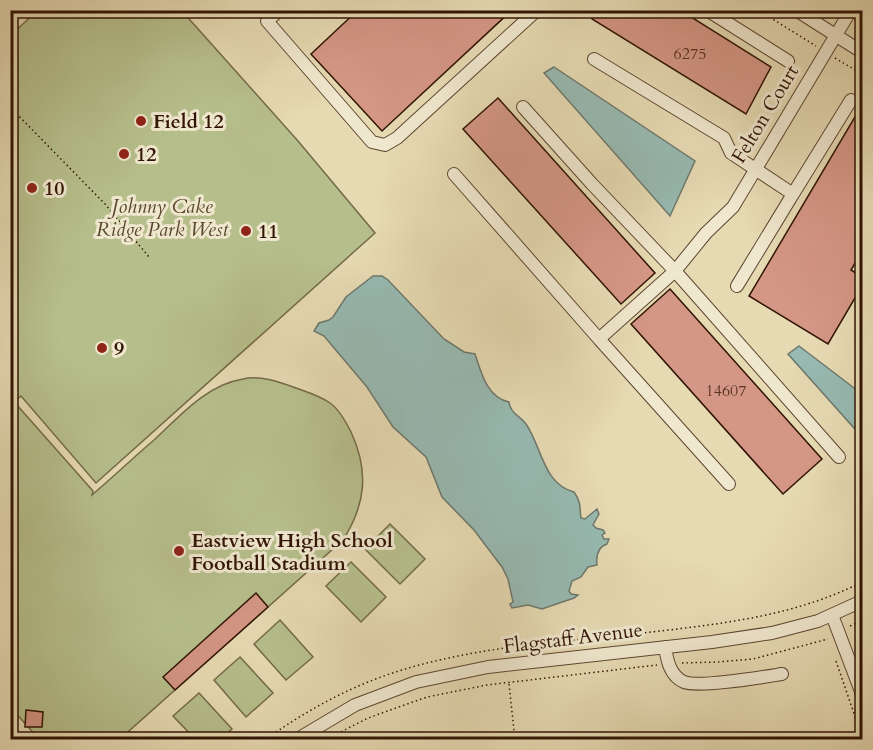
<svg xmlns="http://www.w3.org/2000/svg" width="873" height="750" font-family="Cardo,serif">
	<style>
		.green { fill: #b6bf8c; stroke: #746a48; stroke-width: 1.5 }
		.water { fill: #97bab2; stroke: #6e786c; stroke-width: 1.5 }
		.building { fill: #d49685; stroke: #311404; stroke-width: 1.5 }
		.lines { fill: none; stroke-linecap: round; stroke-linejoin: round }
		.minor-casing { stroke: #5e4630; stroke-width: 14 }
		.path { stroke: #311404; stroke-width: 1.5; stroke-dasharray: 1.5 3; stroke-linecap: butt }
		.minor { stroke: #efe7ce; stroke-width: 12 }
		.poi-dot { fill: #8f2418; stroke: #efe7ce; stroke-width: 2 }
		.labels { text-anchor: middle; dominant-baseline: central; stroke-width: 6; stroke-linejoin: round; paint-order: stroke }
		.number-label { font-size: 16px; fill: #5a3424 }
		.street-label { font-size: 20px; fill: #311404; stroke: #efe7ce }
		.poi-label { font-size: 20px; font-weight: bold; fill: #311404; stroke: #efe7ce; text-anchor: start }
		.park-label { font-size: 20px; font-style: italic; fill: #59472d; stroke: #efe7ce }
	</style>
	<rect width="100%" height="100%" fill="#e6dab3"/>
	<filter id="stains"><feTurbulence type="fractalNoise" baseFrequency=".00333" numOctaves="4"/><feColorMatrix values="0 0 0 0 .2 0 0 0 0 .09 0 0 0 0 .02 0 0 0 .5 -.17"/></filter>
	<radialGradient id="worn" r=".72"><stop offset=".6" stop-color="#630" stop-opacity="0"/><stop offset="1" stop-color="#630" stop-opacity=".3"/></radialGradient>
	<!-- green -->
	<path class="green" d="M 37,11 L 182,11 L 298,141 L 375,233 L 96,483 L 21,396 L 12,404 L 16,404 L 93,491 L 92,495 C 113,477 133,458 154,440 C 180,416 206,385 243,379 C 260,375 280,382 296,388 C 307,392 320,396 330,403 C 339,409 346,422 351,432 C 369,471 366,504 343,540 L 120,739 L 39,739 L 11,708 L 12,646 L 11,643 L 11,35 Z
		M 390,524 L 425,559 L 400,584 L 365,549 Z
		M 351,562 L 386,597 L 361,622 L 326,586 Z
		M 280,620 L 313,657 L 286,680 L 254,644 Z
		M 240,657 L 273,693 L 246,717 L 214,680 Z
		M 199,693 L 232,729 L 221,739 L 195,739 L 173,716 Z"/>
	<!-- water -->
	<path class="water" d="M 554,67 L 695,161 L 670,216 L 544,73 Z
		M 373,276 L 382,276 L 388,280 L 444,339 L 464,352 L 475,354 C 481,372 487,398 509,402 C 510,413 520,416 526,424 C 542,447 543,484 574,492 C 582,504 579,506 581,518 L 585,519 L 597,509 L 599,514 L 593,525 L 596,528 L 603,530 L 605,533 L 602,535 L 604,539 L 609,539 L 607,544 C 598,547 596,556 597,565 L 588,567 L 581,577 L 572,581 L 569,591 L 571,594 L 578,595 L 574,598 L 542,609 L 528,605 L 512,608 L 510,604 L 513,602 L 508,579 L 502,567 L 474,530 L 442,497 L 426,457 L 393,427 L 367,387 L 324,336 L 314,331 L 319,323 L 329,320 L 333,317 L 346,297 Z
		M 799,346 L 862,394 L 862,437 L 788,354 Z"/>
	<!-- building -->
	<path class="building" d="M 358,10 L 512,10 L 382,131 L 311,54 Z
		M 596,10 L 680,10 L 771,67 L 746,114 L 592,19 Z
		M 498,98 L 655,273 L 621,304 L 463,129 Z
		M 862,105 L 862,251 L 851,270 L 862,277 L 862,286 L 828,344 L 749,296 Z
		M 670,289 L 822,459 L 783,494 L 631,324 Z
		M 256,593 L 268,607 L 175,690 L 163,677 Z
		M 26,710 L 43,712 L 42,727 L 25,727 Z"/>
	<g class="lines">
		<defs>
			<path id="minor" d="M 280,10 L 267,21 L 372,142 L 385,145 L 397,138 L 537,10
				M 707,10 L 788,61
				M 796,10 L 862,52
				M 594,59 L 724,138 L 731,153 L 793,194 L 737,286
				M 523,107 L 592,184 L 675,271 L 706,233 L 733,207 L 851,10
				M 454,174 L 599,339 L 675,271 L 839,457
				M 793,194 L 851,100
				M 599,339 L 729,484
				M 832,615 L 862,694
				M 665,647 C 667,660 670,676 684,682 C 699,688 763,677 782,674
				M 296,740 L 355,705 L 416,682 L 488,667 L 712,642 L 772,633 L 818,621 L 862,601"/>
		</defs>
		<!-- minor casing -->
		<use href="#minor" class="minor-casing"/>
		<!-- path -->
		<path class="path" d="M 758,10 L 816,46
			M 835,58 L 862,74
			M 10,107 L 105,204 L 149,257
			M 850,626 L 862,620
			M 836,661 L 862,737
			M 682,663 L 718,662 L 753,659 L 828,639
			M 509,684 L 515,740
			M 265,740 C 301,714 340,692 381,677 C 470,645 567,642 660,631 C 730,623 799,614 862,582
			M 325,740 L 368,718 L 427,697 L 487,685 L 657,665"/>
		<!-- minor -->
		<use href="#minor" class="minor"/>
	</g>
	<!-- markers -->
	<g class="poi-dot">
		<circle cx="141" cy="121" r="6"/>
		<circle cx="124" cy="154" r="6"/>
		<circle cx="32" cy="188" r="6"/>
		<circle cx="246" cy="231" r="6"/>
		<circle cx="102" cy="348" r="6"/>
		<circle cx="179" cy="551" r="6"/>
	</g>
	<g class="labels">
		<!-- number labels -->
		<g class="number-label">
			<text x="690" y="54">6275</text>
			<text x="726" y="391">14607</text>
		</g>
		<!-- street labels -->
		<g class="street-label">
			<text transform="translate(765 114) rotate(-59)">Felton Court</text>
			<text transform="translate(573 638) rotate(-7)">Flagstaff Avenue</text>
		</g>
		<!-- poi labels -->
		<g class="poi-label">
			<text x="153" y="121">Field 12</text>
			<text x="136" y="154">12</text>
			<text x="44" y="188">10</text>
			<text x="258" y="231">11</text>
			<text x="114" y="348">9</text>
			<text x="191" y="540">Eastview High School<tspan x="191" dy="23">Football Stadium</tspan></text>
		</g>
		<!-- park labels -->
		<g class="park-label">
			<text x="162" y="206">Johnny Cake<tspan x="162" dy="23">Ridge Park West</tspan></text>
		</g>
	</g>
	<!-- margin -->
	<rect width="873" height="750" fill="none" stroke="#e6dab3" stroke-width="36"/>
	<rect x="12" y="12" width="849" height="726" fill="none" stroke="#311404" stroke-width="3"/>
	<rect x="18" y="18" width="837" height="714" fill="none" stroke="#311404" stroke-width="1.5"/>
	<rect width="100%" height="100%" filter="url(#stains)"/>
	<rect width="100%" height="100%" fill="url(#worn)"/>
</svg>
